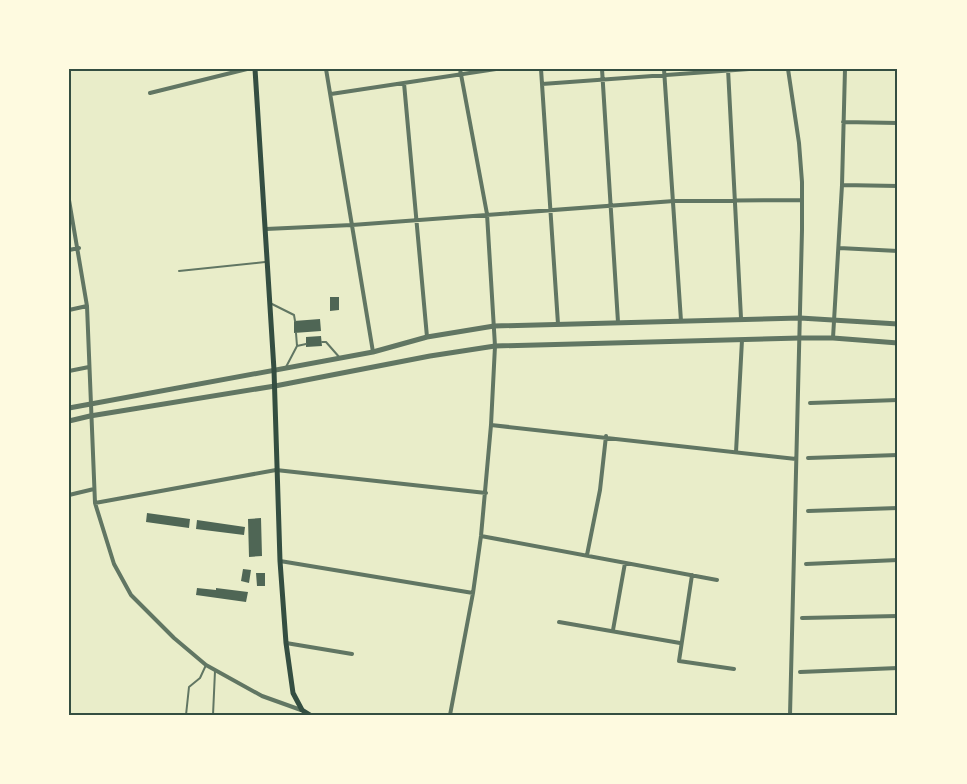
<svg xmlns="http://www.w3.org/2000/svg" width="967" height="784" font-family="Montserrat,sans-serif">
	<style>
		.building { fill: #4f6655 }
		.lines { fill: none; stroke-linecap: round; stroke-linejoin: round }
		.service { stroke: #617663; stroke-width: 2 }
		.minor { stroke: #617663; stroke-width: 4 }
		.tertiary { stroke: #617663; stroke-width: 5 }
		.secondary { stroke: #344e41; stroke-width: 5 }
		.neatline { fill: none; stroke: #344e41; stroke-width: 2 }
	</style>
	<rect width="100%" height="100%" fill="#e9edc9"/>
	<!-- building -->
	<path class="building" d="M 330,297 L 339,297 L 339,310 L 330,311 Z
		M 320,319 L 321,331 L 294,333 L 294,321 Z
		M 321,336 L 322,346 L 306,347 L 306,337 Z
		M 147,513 L 190,519 L 189,528 L 146,522 Z
		M 261,518 L 262,556 L 249,557 L 248,519 Z
		M 197,520 L 245,527 L 244,535 L 196,529 Z
		M 243,569 L 251,570 L 249,583 L 241,581 Z
		M 256,573 L 265,573 L 265,586 L 257,586 Z
		M 197,588 L 216,590 L 216,588 L 248,592 L 246,602 L 196,595 Z"/>
	<g class="lines">
		<!-- service -->
		<path class="service" d="M 179,271 L 265,262
			M 272,304 L 294,315 L 295,321
			M 296,333 L 297,346
			M 322,342 L 326,342 L 340,358
			M 286,367 L 297,346 L 306,344
			M 186,715 L 189,687 L 200,678 L 206,665
			M 213,715 L 215,671"/>
		<!-- minor -->
		<path class="minor" d="M 326,69 L 373,352
			M 541,69 L 558,324
			M 602,69 L 618,322
			M 664,69 L 681,321
			M 728,69 L 741,318
			M 788,69 L 799,143 L 802,182 L 802,230 L 790,715
			M 404,83 L 427,337
			M 542,84 L 749,69
			M 150,93 L 247,69
			M 331,94 L 496,69
			M 843,122 L 898,123
			M 842,185 L 898,186
			M 69,200 L 87,306 L 95,503 L 114,564 L 131,595 L 174,638 L 206,665 L 262,696 L 301,710
			M 266,229 L 352,225 L 674,201 L 801,200
			M 839,248 L 898,251
			M 69,250 L 79,248
			M 69,310 L 87,306
			M 833,338 L 842,185 L 845,69
			M 69,371 L 89,367
			M 810,403 L 898,400
			M 491,425 L 796,459
			M 736,452 L 742,340
			M 808,458 L 898,455
			M 69,495 L 94,489
			M 95,503 L 276,470 L 486,493
			M 808,511 L 898,508
			M 481,536 L 717,580
			M 587,555 L 600,490 L 606,436
			M 280,561 L 473,593
			M 806,564 L 898,560
			M 692,575 L 679,661 L 734,669
			M 802,618 L 898,616
			M 559,622 L 680,643
			M 613,630 L 625,563
			M 286,643 L 352,654
			M 800,672 L 898,668
			M 450,715 L 473,593 L 481,536 L 491,425 L 495,346 L 487,214 L 460,69"/>
		<!-- tertiary -->
		<path class="tertiary" d="M 69,408 L 373,352 L 427,337 L 494,326 L 800,318 L 898,324
			M 69,421 L 90,416 L 275,386 L 430,356 L 495,346 L 800,338 L 833,338 L 898,343"/>
		<!-- secondary -->
		<path class="secondary" d="M 255,69 L 274,370 L 280,561 L 286,643 L 293,693 L 302,710 L 310,715"/>
	</g>
	<!-- border -->
	<rect width="967" height="784" fill="none" stroke="#fefae0" stroke-width="141"/>
	<rect x="70" y="70" width="826" height="644" class="neatline"/>
</svg>
